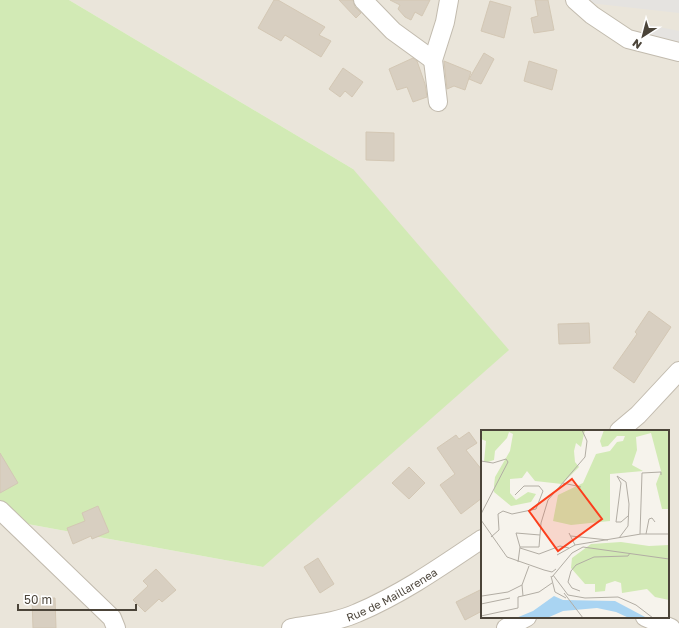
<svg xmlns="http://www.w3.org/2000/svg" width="679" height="628" font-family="'Golos Text',sans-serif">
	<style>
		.residential { fill: #eae5da; fill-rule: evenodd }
		.green { fill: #d2eab5 }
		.parking { fill: #e5e3e0 }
		.building { fill: #d8cfc1; stroke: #d3c7b4 }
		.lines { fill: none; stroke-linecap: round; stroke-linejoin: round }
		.street-casing { stroke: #c2bbae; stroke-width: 20 }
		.street { stroke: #fff; stroke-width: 18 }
		.labels { text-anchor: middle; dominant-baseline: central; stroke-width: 3; stroke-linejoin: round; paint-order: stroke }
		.street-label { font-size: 11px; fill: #4b4439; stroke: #fff }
		.inset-road { fill: none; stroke: #b2ada4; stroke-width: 1 }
		.view { fill: #fc3f1d; fill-opacity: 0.15; stroke: #fc3f1d; stroke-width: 2 }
		.inset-edge { fill: none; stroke: #4b4439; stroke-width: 2 }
	</style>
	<rect width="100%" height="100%" fill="#f6f3ec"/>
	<!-- residential -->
	<path class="residential" d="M 69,0 L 679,0 L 679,628 L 0,628 L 0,519 L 263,567 L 353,169 ZM 482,431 L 668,431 L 668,617 L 482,617 Z"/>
	<!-- green -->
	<path class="green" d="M 0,0 L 69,0 L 353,169 L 509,350 L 263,567 L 0,519 Z"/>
	<!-- parking -->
	<path class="parking" d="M 589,0 L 679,0 L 679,13 L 589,3 Z
		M 644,24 L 679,31 L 679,43 L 642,35 Z"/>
	<!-- building -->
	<path class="building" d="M 274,0 L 278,0 L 325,27 L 319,35 L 331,41 L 321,57 L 285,35 L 281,41 L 258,28 Z
		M 339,0 L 353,0 L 355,7 L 361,13 L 356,18 Z
		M 390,0 L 430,0 L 422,16 L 415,12 L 411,20 L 405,17 L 398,9 L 400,5 Z
		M 535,0 L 548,0 L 554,30 L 534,33 L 531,18 L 538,16 Z
		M 490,1 L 511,7 L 504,38 L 481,31 Z
		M 484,53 L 494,59 L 481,84 L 469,79 Z
		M 413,58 L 417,61 L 425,84 L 427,97 L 413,102 L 407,87 L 397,90 L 389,69 Z
		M 444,61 L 471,72 L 465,90 L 454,86 L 447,89 Z
		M 529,61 L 557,70 L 552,90 L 524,81 Z
		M 343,68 L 363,82 L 352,97 L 345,91 L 340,97 L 329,89 Z
		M 366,132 L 394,133 L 394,161 L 366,160 Z
		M 649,311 L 671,327 L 643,369 L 634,383 L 613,368 L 637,334 L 635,332 Z
		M 589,323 L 590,343 L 559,344 L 558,324 Z
		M 469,432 L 477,443 L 466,450 L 482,470 L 482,498 L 461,514 L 440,485 L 455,474 L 437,448 L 456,435 L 459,439 Z
		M 0,453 L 18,483 L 0,493 Z
		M 409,467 L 425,483 L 409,499 L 392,483 Z
		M 98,506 L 109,532 L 92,539 L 91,536 L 73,544 L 67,528 L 85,521 L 82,513 Z
		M 318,558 L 334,584 L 320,593 L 304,567 Z
		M 156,569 L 176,590 L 162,602 L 159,599 L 145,612 L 133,600 L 148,586 L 143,581 Z
		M 482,589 L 482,611 L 465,620 L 456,602 Z
		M 55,598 L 56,628 L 33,628 L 32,599 Z"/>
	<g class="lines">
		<defs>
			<g id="street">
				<path d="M 363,0 L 393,31 L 433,60"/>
				<path d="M 575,0 L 592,15 L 628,39 L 679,52"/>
				<path d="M 438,102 L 433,60 L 445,22 L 449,0"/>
				<path d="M 619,431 L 638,415 L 679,371"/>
				<path d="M 0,510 L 112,618 L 116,628"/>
				<path d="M 645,617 L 671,628"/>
				<path id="s1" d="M 291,628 C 314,624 337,622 357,613 C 402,594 442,566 482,539"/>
				<path d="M 506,628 L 527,617"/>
			</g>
		</defs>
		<!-- street casing -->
		<use href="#street" class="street-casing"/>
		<!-- street -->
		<use href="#street" class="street"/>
	</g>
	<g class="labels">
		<!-- street labels -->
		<g class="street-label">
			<text stroke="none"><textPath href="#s1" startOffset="107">Rue de Maillarenea</textPath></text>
		</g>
	</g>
	<!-- overview -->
	<g transform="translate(481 430)">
		<rect width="188" height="188" fill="#f6f3ec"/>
		<path d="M 0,0 L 104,0 L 100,17 L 95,13 L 93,21 L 94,32 L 98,37 L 81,54 L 54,51 L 46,41 L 41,48 L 29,49 L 29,63 L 35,70 L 47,62 L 55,64 L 50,72 L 30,76 L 13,62 L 13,56 L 14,47 L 29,21 L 32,4 L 28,2 L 26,8 L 14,21 L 13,30 L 7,32 L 3,32 L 5,11 L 0,9 ZM 123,0 L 188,0 L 188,79 L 181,79 L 175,54 L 180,41 L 170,3 L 155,7 L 156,20 L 151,35 L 162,41 L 129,44 L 129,91 L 90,95 L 72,91 L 77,65 L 102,53 L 115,24 L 129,21 L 136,12 L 142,11 L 144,6 L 136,6 L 127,16 L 121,17 L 119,11 ZM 140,112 L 168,116 L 188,115 L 188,170 L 174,167 L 166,159 L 141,163 L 140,153 L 134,151 L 125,154 L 124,161 L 114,162 L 114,154 L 104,154 L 90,138 L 91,128 L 110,114 Z" fill="#d2eab5"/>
		<path d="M 73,166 L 82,170 L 134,171 L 166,188 L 148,188 L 135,182 L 116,178 L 82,181 L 66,188 L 35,188 L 52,181 Z" fill="#a9d4f2"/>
		<path class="inset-road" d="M 0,31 L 12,33 L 25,29 L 27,32 L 0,84M 82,53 L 100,57M 0,90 L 26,127 L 63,140 L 71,142 L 75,139M 88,103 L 94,115M 159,104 L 161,43 L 180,42 L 180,45M 165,104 L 168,89 L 171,88 L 174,92M 90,106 L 127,110M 10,107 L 18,100 L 17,84 L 22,81 L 31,84 L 55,79 L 62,61 L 58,56 L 43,56 L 34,65M 138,108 L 147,96 L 148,74 L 145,52 L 136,46 L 140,53 L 135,92 L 140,92 L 147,86M 39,117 L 35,103 L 59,105M 39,118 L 58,124 L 79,116 L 88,118M 76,125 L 94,115 L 160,104 L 187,104M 37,132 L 39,117 L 58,117 L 60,93 L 67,70 L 104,27 L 106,11 L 101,0M 72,145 L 87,165 L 104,168 L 137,167 L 155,175 L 172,188M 70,146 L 74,162 L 85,168M 71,147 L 91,123 L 102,117 L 188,129M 99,161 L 91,158 L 87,152 L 90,141 L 95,135 L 113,127 L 147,126 L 149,123M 83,163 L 102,188M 1,166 L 27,162 L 41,155M 42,166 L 41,155 L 48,136M 0,174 L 29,168M 0,186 L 37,178 L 37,167 L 58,162 L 71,153"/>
		<path class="view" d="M 91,49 L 121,89 L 77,121 L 48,81 Z"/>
		<rect width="188" height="188" class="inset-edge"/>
	</g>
	<!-- north arrow -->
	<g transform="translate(643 36) rotate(216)" stroke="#ffffff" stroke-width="3" paint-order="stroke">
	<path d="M0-3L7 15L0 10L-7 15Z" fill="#4b4439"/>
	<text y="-6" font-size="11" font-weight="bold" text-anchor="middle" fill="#4b4439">N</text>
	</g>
	<!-- scale -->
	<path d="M18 604v6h118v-6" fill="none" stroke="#4b4439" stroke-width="2"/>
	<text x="24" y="604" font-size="12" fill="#4b4439" stroke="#ffffff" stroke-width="3" paint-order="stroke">50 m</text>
</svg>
